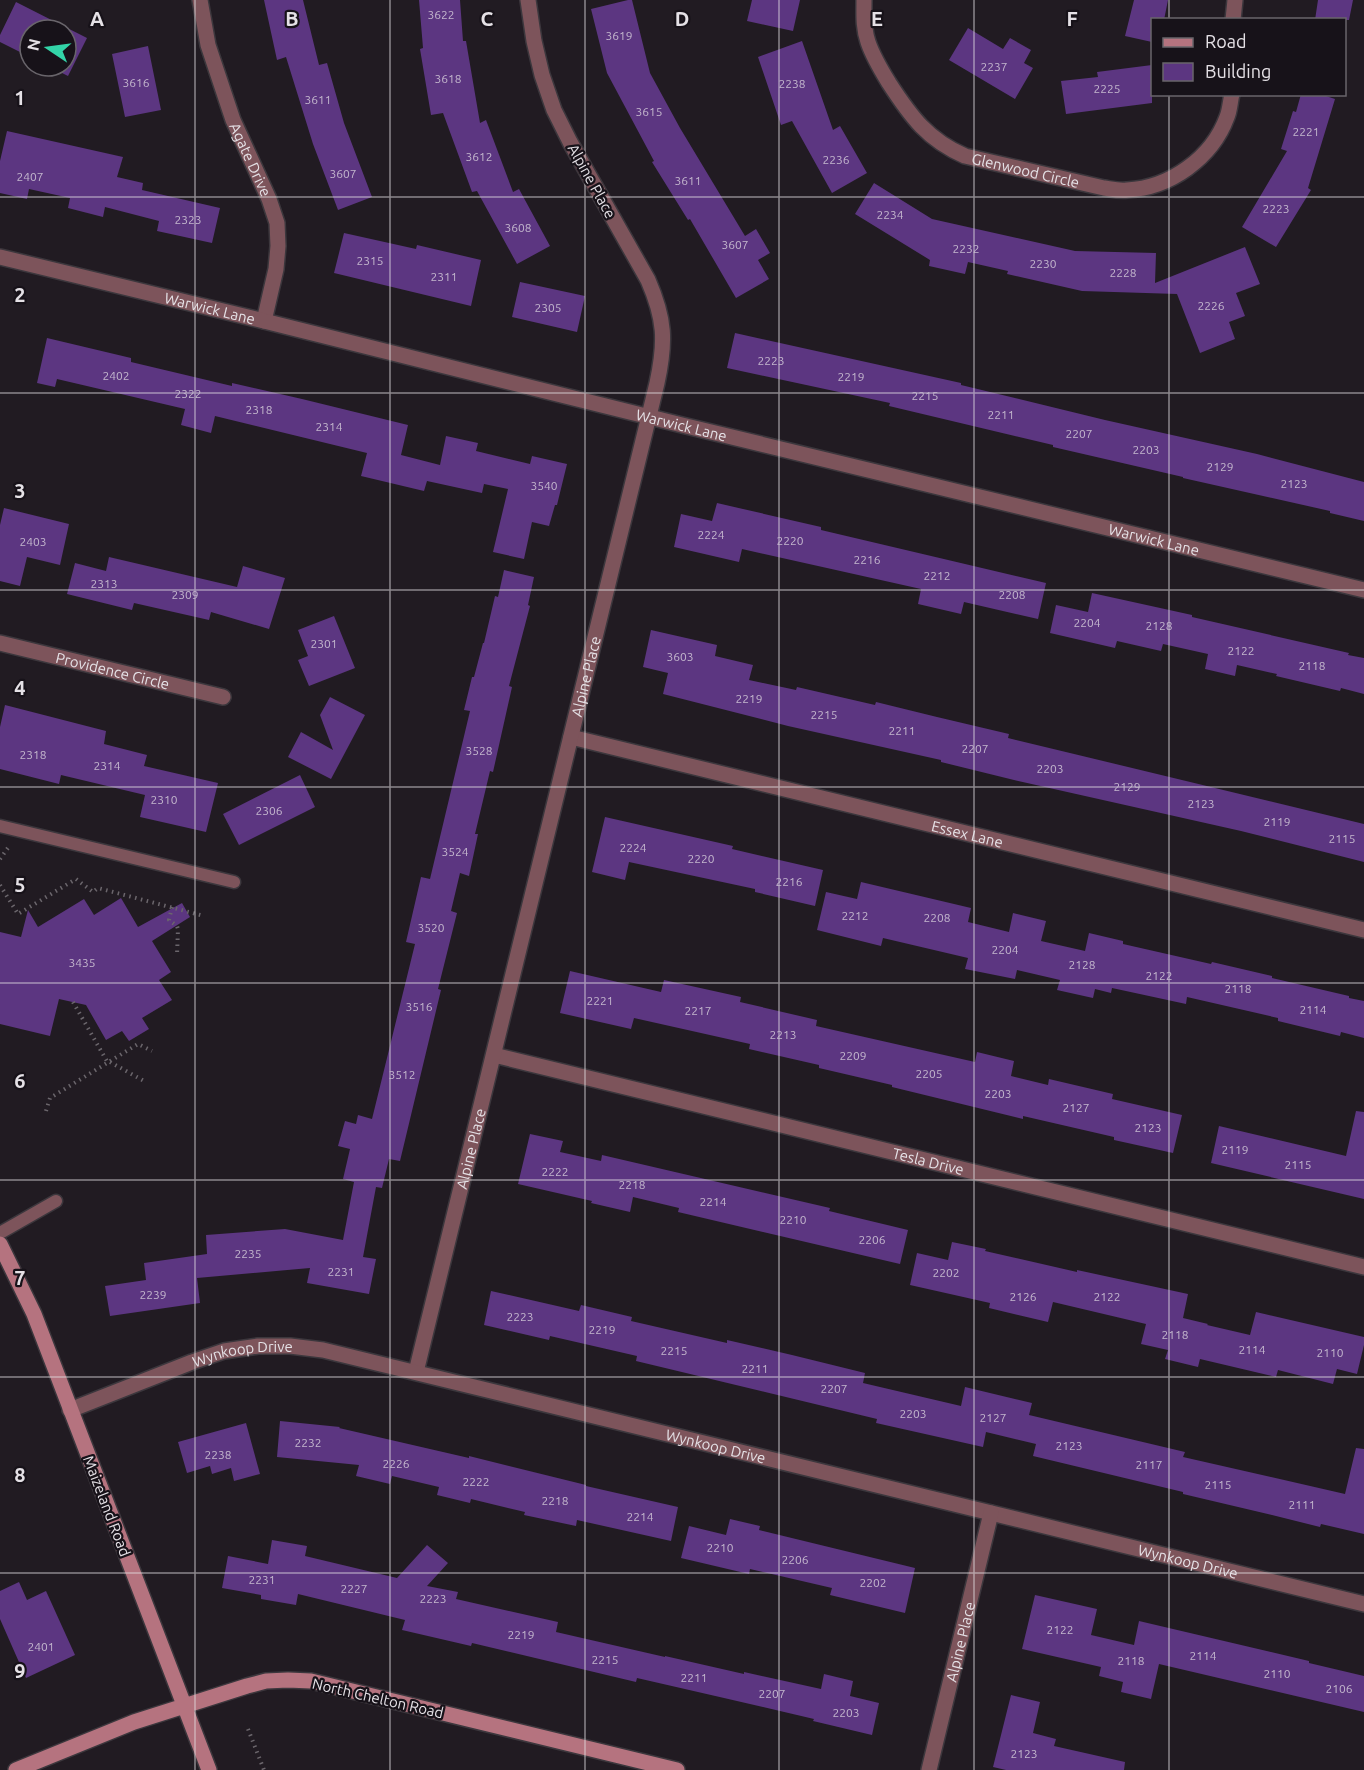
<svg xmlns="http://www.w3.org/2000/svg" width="1364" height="1770" font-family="Ubuntu,sans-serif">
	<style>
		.building { fill: #5c3681 }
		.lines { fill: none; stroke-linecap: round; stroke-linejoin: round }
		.lane-casing { stroke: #3c373d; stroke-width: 15 }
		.street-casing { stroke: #3c373d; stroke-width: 18 }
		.secondary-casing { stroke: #3c373d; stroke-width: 18 }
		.path { stroke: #6b666c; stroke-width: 4; stroke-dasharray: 1.5 4.5; stroke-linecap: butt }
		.lane { stroke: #7d545b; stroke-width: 12 }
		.street { stroke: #7d545b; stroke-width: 15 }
		.secondary { stroke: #b5737f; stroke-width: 15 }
		.grid { fill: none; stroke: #e5e1e6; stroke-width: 1.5; stroke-opacity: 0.55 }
		.labels { text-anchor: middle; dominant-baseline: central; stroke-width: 4.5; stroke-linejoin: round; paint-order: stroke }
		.number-label { font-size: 12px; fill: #c3b6cd }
		.street-label { font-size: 15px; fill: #e5e1e6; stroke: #171219 }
		.grid-label { font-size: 20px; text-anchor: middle; font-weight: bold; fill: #e5e1e6; stroke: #171219; stroke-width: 4.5; stroke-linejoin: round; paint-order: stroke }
	</style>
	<rect width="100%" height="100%" fill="#211b22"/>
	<!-- building -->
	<path class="building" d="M 264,0 L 303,0 L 319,65 L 327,63 L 344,123 L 372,197 L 338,210 L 313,144 L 286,57 L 277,60 Z
		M 419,0 L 460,0 L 463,41 L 466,41 L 480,123 L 486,120 L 513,192 L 519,189 L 550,246 L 517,264 L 477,191 L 472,192 L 443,113 L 431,115 L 420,49 L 423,48 Z
		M 628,0 L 632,0 L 650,73 L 680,128 L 745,236 L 756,229 L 770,253 L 758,260 L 769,279 L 736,298 L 690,219 L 688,220 L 652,162 L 654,161 L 607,73 L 591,9 Z
		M 752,0 L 800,0 L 793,31 L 747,21 Z
		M 1134,0 L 1168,0 L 1164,20 L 1152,20 L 1152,42 L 1125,36 Z
		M 1318,0 L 1353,0 L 1349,20 L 1315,20 Z
		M 16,2 L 87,38 L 68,76 L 48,66 L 66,66 L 66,30 L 30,30 L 30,57 L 0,42 L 0,35 Z
		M 968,28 L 1003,49 L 1010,38 L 1031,50 L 1024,63 L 1033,68 L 1015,99 L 949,60 Z
		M 802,41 L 833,130 L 840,126 L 867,173 L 832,193 L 792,121 L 781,125 L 758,57 Z
		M 148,46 L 161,110 L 125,117 L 112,54 Z
		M 1152,65 L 1152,103 L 1066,114 L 1061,81 L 1098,77 L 1097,72 Z
		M 1301,94 L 1320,94 L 1335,99 L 1308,188 L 1311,190 L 1276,247 L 1242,227 L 1287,151 L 1281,149 L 1293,111 L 1296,112 Z
		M 7,131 L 123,157 L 117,177 L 143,183 L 142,190 L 220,208 L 212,243 L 157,231 L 159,221 L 105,207 L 103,217 L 68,208 L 70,198 L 29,189 L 27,199 L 0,193 L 0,161 Z
		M 874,183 L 932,219 L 1075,251 L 1156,253 L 1155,283 L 1245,247 L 1260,284 L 1236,293 L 1245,316 L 1229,322 L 1235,339 L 1200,353 L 1177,294 L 1082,291 L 1007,274 L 1008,271 L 968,262 L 965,274 L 929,266 L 930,260 L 855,214 Z
		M 344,233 L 416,249 L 417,245 L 481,260 L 471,306 L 334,273 Z
		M 520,282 L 585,296 L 577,332 L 512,317 Z
		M 735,333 L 961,383 L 961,385 L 1105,420 L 1257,454 L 1364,482 L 1364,521 L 1330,513 L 1330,511 L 1183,478 L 1183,477 L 1053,447 L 1053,445 L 889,406 L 890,403 L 727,368 Z
		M 47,338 L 131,358 L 131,362 L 232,386 L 232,383 L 302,399 L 408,425 L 401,455 L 440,465 L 446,436 L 478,443 L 476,451 L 530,464 L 532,456 L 567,464 L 557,505 L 555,505 L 549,526 L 532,522 L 524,559 L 493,552 L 508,489 L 484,484 L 482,493 L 427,481 L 424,491 L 361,476 L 367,453 L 215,416 L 211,433 L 181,425 L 185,409 L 57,379 L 55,387 L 37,383 Z
		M 717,503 L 821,527 L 821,530 L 1046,583 L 1038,619 L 964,602 L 961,614 L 918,604 L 921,589 L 742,549 L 739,562 L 674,547 L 681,514 L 712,521 Z
		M 4,508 L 69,524 L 60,565 L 27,557 L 20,586 L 0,581 L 0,525 Z
		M 109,557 L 237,587 L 243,566 L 285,578 L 269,629 L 211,612 L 209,620 L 134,603 L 132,610 L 67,594 L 75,563 L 106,571 Z
		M 504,570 L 534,577 L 528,605 L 530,606 L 509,686 L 512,687 L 493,772 L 490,771 L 475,834 L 478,834 L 469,876 L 460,873 L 451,911 L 457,913 L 438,989 L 441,990 L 400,1161 L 389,1159 L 382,1188 L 376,1187 L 363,1257 L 376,1259 L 369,1294 L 307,1283 L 310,1268 L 197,1278 L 200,1303 L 110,1316 L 105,1286 L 146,1280 L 144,1263 L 207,1254 L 206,1235 L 285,1229 L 343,1240 L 354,1182 L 343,1179 L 350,1149 L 338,1146 L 345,1121 L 356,1124 L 358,1115 L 372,1119 L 415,944 L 406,942 L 421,877 L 430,879 L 470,711 L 464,710 L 472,677 L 474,677 L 483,643 L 484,643 L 495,596 L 498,597 Z
		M 1092,593 L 1192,615 L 1192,617 L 1349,653 L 1348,655 L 1364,658 L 1364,694 L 1341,688 L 1340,691 L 1276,676 L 1277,674 L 1237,665 L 1235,676 L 1205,669 L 1208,654 L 1163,644 L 1161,651 L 1117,641 L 1115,648 L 1050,633 L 1056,605 L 1088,612 Z
		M 334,616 L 355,668 L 309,686 L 298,660 L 308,656 L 298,630 Z
		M 651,630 L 717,645 L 715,656 L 753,665 L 749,680 L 796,690 L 797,687 L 875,705 L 876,702 L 937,717 L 1009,734 L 1008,738 L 1364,824 L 1364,862 L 1241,831 L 1014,780 L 941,762 L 941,760 L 788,726 L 663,694 L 668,673 L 643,667 Z
		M 330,697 L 365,715 L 331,779 L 288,757 L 301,732 L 333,750 L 320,715 Z
		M 5,705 L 106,731 L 104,744 L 147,755 L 144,766 L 218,783 L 206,832 L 140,817 L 145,795 L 61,775 L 59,784 L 0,769 L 0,727 Z
		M 300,775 L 315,807 L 239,845 L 223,814 Z
		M 605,817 L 733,846 L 732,849 L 823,870 L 815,906 L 755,892 L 755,889 L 629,862 L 625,880 L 592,872 Z
		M 861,882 L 971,908 L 968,922 L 1009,932 L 1013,913 L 1046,921 L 1041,941 L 1085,951 L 1089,933 L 1123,941 L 1123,944 L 1211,964 L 1212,962 L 1272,976 L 1272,978 L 1349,996 L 1349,998 L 1364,1001 L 1364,1038 L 1341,1032 L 1340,1036 L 1278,1021 L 1278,1018 L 1187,997 L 1186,1004 L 1112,988 L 1111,993 L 1095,989 L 1093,998 L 1057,990 L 1060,980 L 1017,970 L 1015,979 L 965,969 L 968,958 L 883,938 L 881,946 L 817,930 L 826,892 L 857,899 Z
		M 121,898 L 138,927 L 182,903 L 190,917 L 152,941 L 171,972 L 159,980 L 172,1000 L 142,1018 L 149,1029 L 129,1041 L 122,1031 L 106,1040 L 86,1005 L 59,999 L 50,1036 L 0,1024 L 0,932 L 21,937 L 28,910 L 38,927 L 84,899 L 94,915 Z
		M 570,971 L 661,992 L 664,980 L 741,997 L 740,1002 L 817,1020 L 816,1026 L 975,1062 L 977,1052 L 1014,1061 L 1011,1076 L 1048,1085 L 1049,1079 L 1113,1094 L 1112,1099 L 1182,1115 L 1173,1153 L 1114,1140 L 1114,1137 L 1023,1116 L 1023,1119 L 892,1087 L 892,1085 L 819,1068 L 819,1065 L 749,1049 L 750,1044 L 634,1018 L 631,1029 L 560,1013 Z
		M 1356,1111 L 1364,1112 L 1364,1199 L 1211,1163 L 1219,1126 L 1346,1156 Z
		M 530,1134 L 563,1141 L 560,1152 L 601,1161 L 602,1155 L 830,1208 L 829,1211 L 908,1230 L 900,1264 L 678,1212 L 679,1208 L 633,1197 L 630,1212 L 591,1203 L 592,1201 L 518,1184 Z
		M 952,1242 L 986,1249 L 985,1251 L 1077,1272 L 1077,1270 L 1188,1294 L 1183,1318 L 1208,1324 L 1207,1325 L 1250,1335 L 1256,1312 L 1364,1337 L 1364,1345 L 1357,1374 L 1337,1369 L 1333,1384 L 1278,1370 L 1276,1377 L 1200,1359 L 1198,1367 L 1165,1359 L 1168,1350 L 1141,1344 L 1146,1324 L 1053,1302 L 1048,1322 L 989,1308 L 990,1303 L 910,1285 L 917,1253 L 948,1260 Z
		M 491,1291 L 579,1311 L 581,1305 L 632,1317 L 631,1321 L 727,1343 L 727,1340 L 792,1355 L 865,1373 L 863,1383 L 961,1406 L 965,1387 L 1032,1403 L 1029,1415 L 1185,1452 L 1183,1457 L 1345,1494 L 1356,1448 L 1364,1449 L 1364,1534 L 1321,1524 L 1320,1527 L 1276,1516 L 1183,1494 L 1183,1492 L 1033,1456 L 1036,1444 L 986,1432 L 983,1447 L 876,1423 L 877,1419 L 636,1361 L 637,1356 L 550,1336 L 549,1340 L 484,1325 Z
		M 280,1421 L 340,1427 L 339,1428 L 469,1458 L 469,1456 L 586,1485 L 586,1486 L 678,1507 L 671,1541 L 577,1520 L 576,1526 L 524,1515 L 525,1512 L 471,1499 L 470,1503 L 437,1495 L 439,1487 L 392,1476 L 390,1484 L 356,1476 L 359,1465 L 277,1457 Z
		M 246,1423 L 260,1474 L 234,1481 L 231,1468 L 212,1474 L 210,1466 L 187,1473 L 178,1442 Z
		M 730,1519 L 760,1526 L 759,1530 L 915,1568 L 905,1613 L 830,1595 L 832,1588 L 750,1569 L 749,1574 L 681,1558 L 689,1526 L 726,1535 Z
		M 272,1540 L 307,1546 L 305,1556 L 397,1578 L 427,1545 L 448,1563 L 427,1586 L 458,1592 L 456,1599 L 558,1622 L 556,1632 L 665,1657 L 665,1656 L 744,1674 L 744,1672 L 821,1689 L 824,1674 L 853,1681 L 850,1696 L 879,1703 L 872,1735 L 813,1721 L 814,1719 L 724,1698 L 637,1678 L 636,1682 L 472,1643 L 471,1646 L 402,1630 L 405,1620 L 298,1594 L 296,1605 L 261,1599 L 261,1595 L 222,1588 L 228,1556 L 268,1564 Z
		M 19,1582 L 27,1600 L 46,1591 L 75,1655 L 26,1678 L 0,1619 L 0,1591 Z
		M 1035,1595 L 1097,1609 L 1091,1635 L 1134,1645 L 1139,1621 L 1309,1661 L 1309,1663 L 1364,1676 L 1364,1712 L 1159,1664 L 1151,1699 L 1121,1692 L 1123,1682 L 1099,1676 L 1101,1667 L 1022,1649 Z
		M 1011,1695 L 1040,1702 L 1033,1733 L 1056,1739 L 1054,1746 L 1125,1762 L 1124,1770 L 1006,1770 L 993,1767 Z"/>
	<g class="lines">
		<defs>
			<path id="lane" d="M 0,826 L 234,882
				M 0,1233 L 56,1201"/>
			<g id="street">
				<path id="s1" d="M 200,0 L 208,45 L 233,120 L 269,199 L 277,223 L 278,246 L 276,269 L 264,321"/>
				<path id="s2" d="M 864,0 C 864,14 863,28 868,42 C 873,57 881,70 889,83 C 911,117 928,140 965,156 L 1104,188 C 1111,189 1119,191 1127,190 C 1170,188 1212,158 1227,117 C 1230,110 1230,102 1232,94"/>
				<path d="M 1233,20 L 1235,0"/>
				<path id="s3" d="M 0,257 L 264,321 L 682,425 L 1364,590"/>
				<path id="s4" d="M 0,643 L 223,697"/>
				<path id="s5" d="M 571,737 L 1364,930"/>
				<path id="s6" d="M 494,1055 L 1364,1267"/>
				<path id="s7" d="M 416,1372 L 657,383 C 666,341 665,319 648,280 L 570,142 L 554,110 L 542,75 L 534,41 L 528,0"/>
				<path id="s8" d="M 70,1410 L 192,1362 L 224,1351 L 258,1346 L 290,1346 L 323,1350 L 1364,1604"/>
				<path id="s9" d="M 929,1770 L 991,1513"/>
			</g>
			<path id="secondary" d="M 0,1244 L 34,1314 L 209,1770
				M 16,1770 L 134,1722 L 247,1686 L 266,1681 L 288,1680 L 311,1681 L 677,1770"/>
		</defs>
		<!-- lane casing -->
		<use href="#lane" class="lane-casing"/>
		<!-- street casing -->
		<use href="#street" class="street-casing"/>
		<!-- secondary casing -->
		<use href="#secondary" class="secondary-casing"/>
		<!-- path -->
		<path class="path" d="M 0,859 L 10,845
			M 0,885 L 18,914 L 76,879 L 93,892 L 98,888 L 204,916
			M 172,907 L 169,920 L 177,926 L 178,929 L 177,955
			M 73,1002 L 108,1063
			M 110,1062 L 144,1081
			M 46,1111 L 50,1098 L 138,1044 L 152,1051
			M 248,1729 L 264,1770"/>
		<!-- lane -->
		<use href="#lane" class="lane"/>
		<!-- street -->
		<use href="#street" class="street"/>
		<!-- secondary -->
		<use href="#secondary" class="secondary"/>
	</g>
	<!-- grid -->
	<path class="grid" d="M 195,0 L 195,1770M 390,0 L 390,1770M 585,0 L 585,1770M 779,0 L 779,1770M 974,0 L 974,1770M 1169,0 L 1169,20M 1169,94 L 1169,1770M 0,197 L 1364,197M 0,393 L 1364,393M 0,590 L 1364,590M 0,787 L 1364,787M 0,983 L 1364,983M 0,1180 L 1364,1180M 0,1377 L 1364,1377M 0,1573 L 1364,1573"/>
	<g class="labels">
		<!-- number labels -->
		<g class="number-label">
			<text x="441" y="14">3622</text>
			<text x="619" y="35">3619</text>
			<text x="994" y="66">2237</text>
			<text x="448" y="78">3618</text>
			<text x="136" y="82">3616</text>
			<text x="792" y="83">2238</text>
			<text x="1107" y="88">2225</text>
			<text x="318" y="99">3611</text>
			<text x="649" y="111">3615</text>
			<text x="1306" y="131">2221</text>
			<text x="479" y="156">3612</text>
			<text x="836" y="159">2236</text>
			<text x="343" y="173">3607</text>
			<text x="30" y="176">2407</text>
			<text x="688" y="180">3611</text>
			<text x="1276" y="208">2223</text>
			<text x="890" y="214">2234</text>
			<text x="188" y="219">2323</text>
			<text x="518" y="227">3608</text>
			<text x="735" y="244">3607</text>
			<text x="966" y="248">2232</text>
			<text x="370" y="260">2315</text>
			<text x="1043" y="263">2230</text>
			<text x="1123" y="272">2228</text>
			<text x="444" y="276">2311</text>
			<text x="1211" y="305">2226</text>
			<text x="548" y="307">2305</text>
			<text x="771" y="360">2223</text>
			<text x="116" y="375">2402</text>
			<text x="851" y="376">2219</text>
			<text x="188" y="393">2322</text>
			<text x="925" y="395">2215</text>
			<text x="259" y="409">2318</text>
			<text x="1001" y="414">2211</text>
			<text x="329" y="426">2314</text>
			<text x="1079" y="433">2207</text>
			<text x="1146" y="449">2203</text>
			<text x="1220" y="466">2129</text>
			<text x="1294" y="483">2123</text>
			<text x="544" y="485">3540</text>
			<text x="711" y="534">2224</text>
			<text x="790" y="540">2220</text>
			<text x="33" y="541">2403</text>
			<text x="867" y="559">2216</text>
			<text x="937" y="575">2212</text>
			<text x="104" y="583">2313</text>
			<text x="185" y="594">2309</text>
			<text x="1012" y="594">2208</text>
			<text x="1087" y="622">2204</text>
			<text x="1159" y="625">2128</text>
			<text x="324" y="643">2301</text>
			<text x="1241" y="650">2122</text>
			<text x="680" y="656">3603</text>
			<text x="1312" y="665">2118</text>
			<text x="749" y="698">2219</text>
			<text x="824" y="714">2215</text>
			<text x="902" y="730">2211</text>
			<text x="975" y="748">2207</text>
			<text x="479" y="750">3528</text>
			<text x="33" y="754">2318</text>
			<text x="107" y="765">2314</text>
			<text x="1050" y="768">2203</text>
			<text x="1127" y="786">2129</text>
			<text x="164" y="799">2310</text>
			<text x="1201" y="803">2123</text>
			<text x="269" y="810">2306</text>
			<text x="1277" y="821">2119</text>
			<text x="1342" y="838">2115</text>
			<text x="633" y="847">2224</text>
			<text x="455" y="851">3524</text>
			<text x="701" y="858">2220</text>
			<text x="789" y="881">2216</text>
			<text x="855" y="915">2212</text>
			<text x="937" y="917">2208</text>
			<text x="431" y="927">3520</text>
			<text x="1005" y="949">2204</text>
			<text x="82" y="962">3435</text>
			<text x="1082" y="964">2128</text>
			<text x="1159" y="975">2122</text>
			<text x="1238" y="988">2118</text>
			<text x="600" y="1000">2221</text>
			<text x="419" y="1006">3516</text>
			<text x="1313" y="1009">2114</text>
			<text x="698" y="1010">2217</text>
			<text x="783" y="1034">2213</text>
			<text x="853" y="1055">2209</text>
			<text x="929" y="1073">2205</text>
			<text x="402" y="1074">3512</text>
			<text x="998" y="1093">2203</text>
			<text x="1076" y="1107">2127</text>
			<text x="1148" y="1127">2123</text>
			<text x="1235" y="1149">2119</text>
			<text x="1298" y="1164">2115</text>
			<text x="555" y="1171">2222</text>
			<text x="632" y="1184">2218</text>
			<text x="713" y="1201">2214</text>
			<text x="793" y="1219">2210</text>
			<text x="872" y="1239">2206</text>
			<text x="248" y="1253">2235</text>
			<text x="341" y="1271">2231</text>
			<text x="946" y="1272">2202</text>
			<text x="153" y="1294">2239</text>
			<text x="1023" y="1296">2126</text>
			<text x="1107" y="1296">2122</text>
			<text x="520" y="1316">2223</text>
			<text x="602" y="1329">2219</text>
			<text x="1175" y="1334">2118</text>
			<text x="1252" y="1349">2114</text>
			<text x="674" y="1350">2215</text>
			<text x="1330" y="1352">2110</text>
			<text x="755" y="1368">2211</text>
			<text x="834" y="1388">2207</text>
			<text x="913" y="1413">2203</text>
			<text x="993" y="1417">2127</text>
			<text x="308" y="1442">2232</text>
			<text x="1069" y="1445">2123</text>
			<text x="218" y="1454">2238</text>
			<text x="396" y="1463">2226</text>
			<text x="1149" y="1464">2117</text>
			<text x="476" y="1481">2222</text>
			<text x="1218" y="1484">2115</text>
			<text x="555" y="1500">2218</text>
			<text x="1302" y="1504">2111</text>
			<text x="640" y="1516">2214</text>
			<text x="720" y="1547">2210</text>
			<text x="795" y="1559">2206</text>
			<text x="262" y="1579">2231</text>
			<text x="873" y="1582">2202</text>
			<text x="354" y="1588">2227</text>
			<text x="433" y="1598">2223</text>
			<text x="1060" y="1629">2122</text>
			<text x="521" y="1634">2219</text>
			<text x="41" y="1646">2401</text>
			<text x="1203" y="1655">2114</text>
			<text x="605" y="1659">2215</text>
			<text x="1131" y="1660">2118</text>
			<text x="1277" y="1673">2110</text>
			<text x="694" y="1677">2211</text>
			<text x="1339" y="1688">2106</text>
			<text x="772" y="1693">2207</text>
			<text x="846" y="1712">2203</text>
			<text x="1024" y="1753">2123</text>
		</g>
		<!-- street labels -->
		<g class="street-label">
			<text stroke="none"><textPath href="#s1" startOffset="168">Agate Drive</textPath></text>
			<text stroke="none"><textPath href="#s2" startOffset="258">Glenwood Circle</textPath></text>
			<text transform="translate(592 181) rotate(61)">Alpine Place</text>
			<text stroke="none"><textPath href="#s3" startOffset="216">Warwick Lane</textPath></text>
			<text stroke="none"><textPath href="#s3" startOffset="702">Warwick Lane</textPath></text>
			<text stroke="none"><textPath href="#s3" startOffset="1188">Warwick Lane</textPath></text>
			<text stroke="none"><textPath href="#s4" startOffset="116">Providence Circle</textPath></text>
			<text stroke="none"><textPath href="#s7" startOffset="716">Alpine Place</textPath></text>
			<text stroke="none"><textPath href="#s5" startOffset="408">Essex Lane</textPath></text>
			<text stroke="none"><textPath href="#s7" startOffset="230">Alpine Place</textPath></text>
			<text stroke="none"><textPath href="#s6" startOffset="447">Tesla Drive</textPath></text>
			<text stroke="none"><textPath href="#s8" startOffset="183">Wynkoop Drive</textPath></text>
			<text stroke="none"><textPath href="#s8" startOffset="669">Wynkoop Drive</textPath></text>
			<text transform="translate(107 1506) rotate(69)">Maizeland Road</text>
			<text stroke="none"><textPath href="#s8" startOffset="1155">Wynkoop Drive</textPath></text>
			<text stroke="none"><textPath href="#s9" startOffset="132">Alpine Place</textPath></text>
			<text transform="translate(378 1698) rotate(13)">North Chelton Road</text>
		</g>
	</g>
	<g class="grid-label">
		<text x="97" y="26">A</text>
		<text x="292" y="26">B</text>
		<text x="487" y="26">C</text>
		<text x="682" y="26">D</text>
		<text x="877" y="26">E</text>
		<text x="1072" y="26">F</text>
		<text x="20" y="105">1</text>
		<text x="20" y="302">2</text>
		<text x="20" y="498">3</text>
		<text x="20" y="695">4</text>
		<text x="20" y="892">5</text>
		<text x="20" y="1088">6</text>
		<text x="20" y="1285">7</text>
		<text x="20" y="1482">8</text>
		<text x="20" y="1678">9</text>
	</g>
	<!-- legend -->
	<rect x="1151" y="18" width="195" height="78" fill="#171219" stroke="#69656b" stroke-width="1.5"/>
	<rect x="1163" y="38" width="30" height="9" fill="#b5737f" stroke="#69656b" stroke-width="1.5"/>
	<text x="1205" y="48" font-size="18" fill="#e5e1e6">Road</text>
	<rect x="1163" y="63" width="30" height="18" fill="#5c3681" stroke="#69656b" stroke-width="1.5"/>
	<text x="1205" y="78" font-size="18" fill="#e5e1e6">Building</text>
	<!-- north arrow -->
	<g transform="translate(48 48) rotate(283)"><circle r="28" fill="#171219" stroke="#69656b" stroke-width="1.5"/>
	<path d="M0-4.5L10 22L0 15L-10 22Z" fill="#33d4a8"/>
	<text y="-9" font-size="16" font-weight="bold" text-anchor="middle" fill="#e5e1e6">N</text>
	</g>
</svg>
